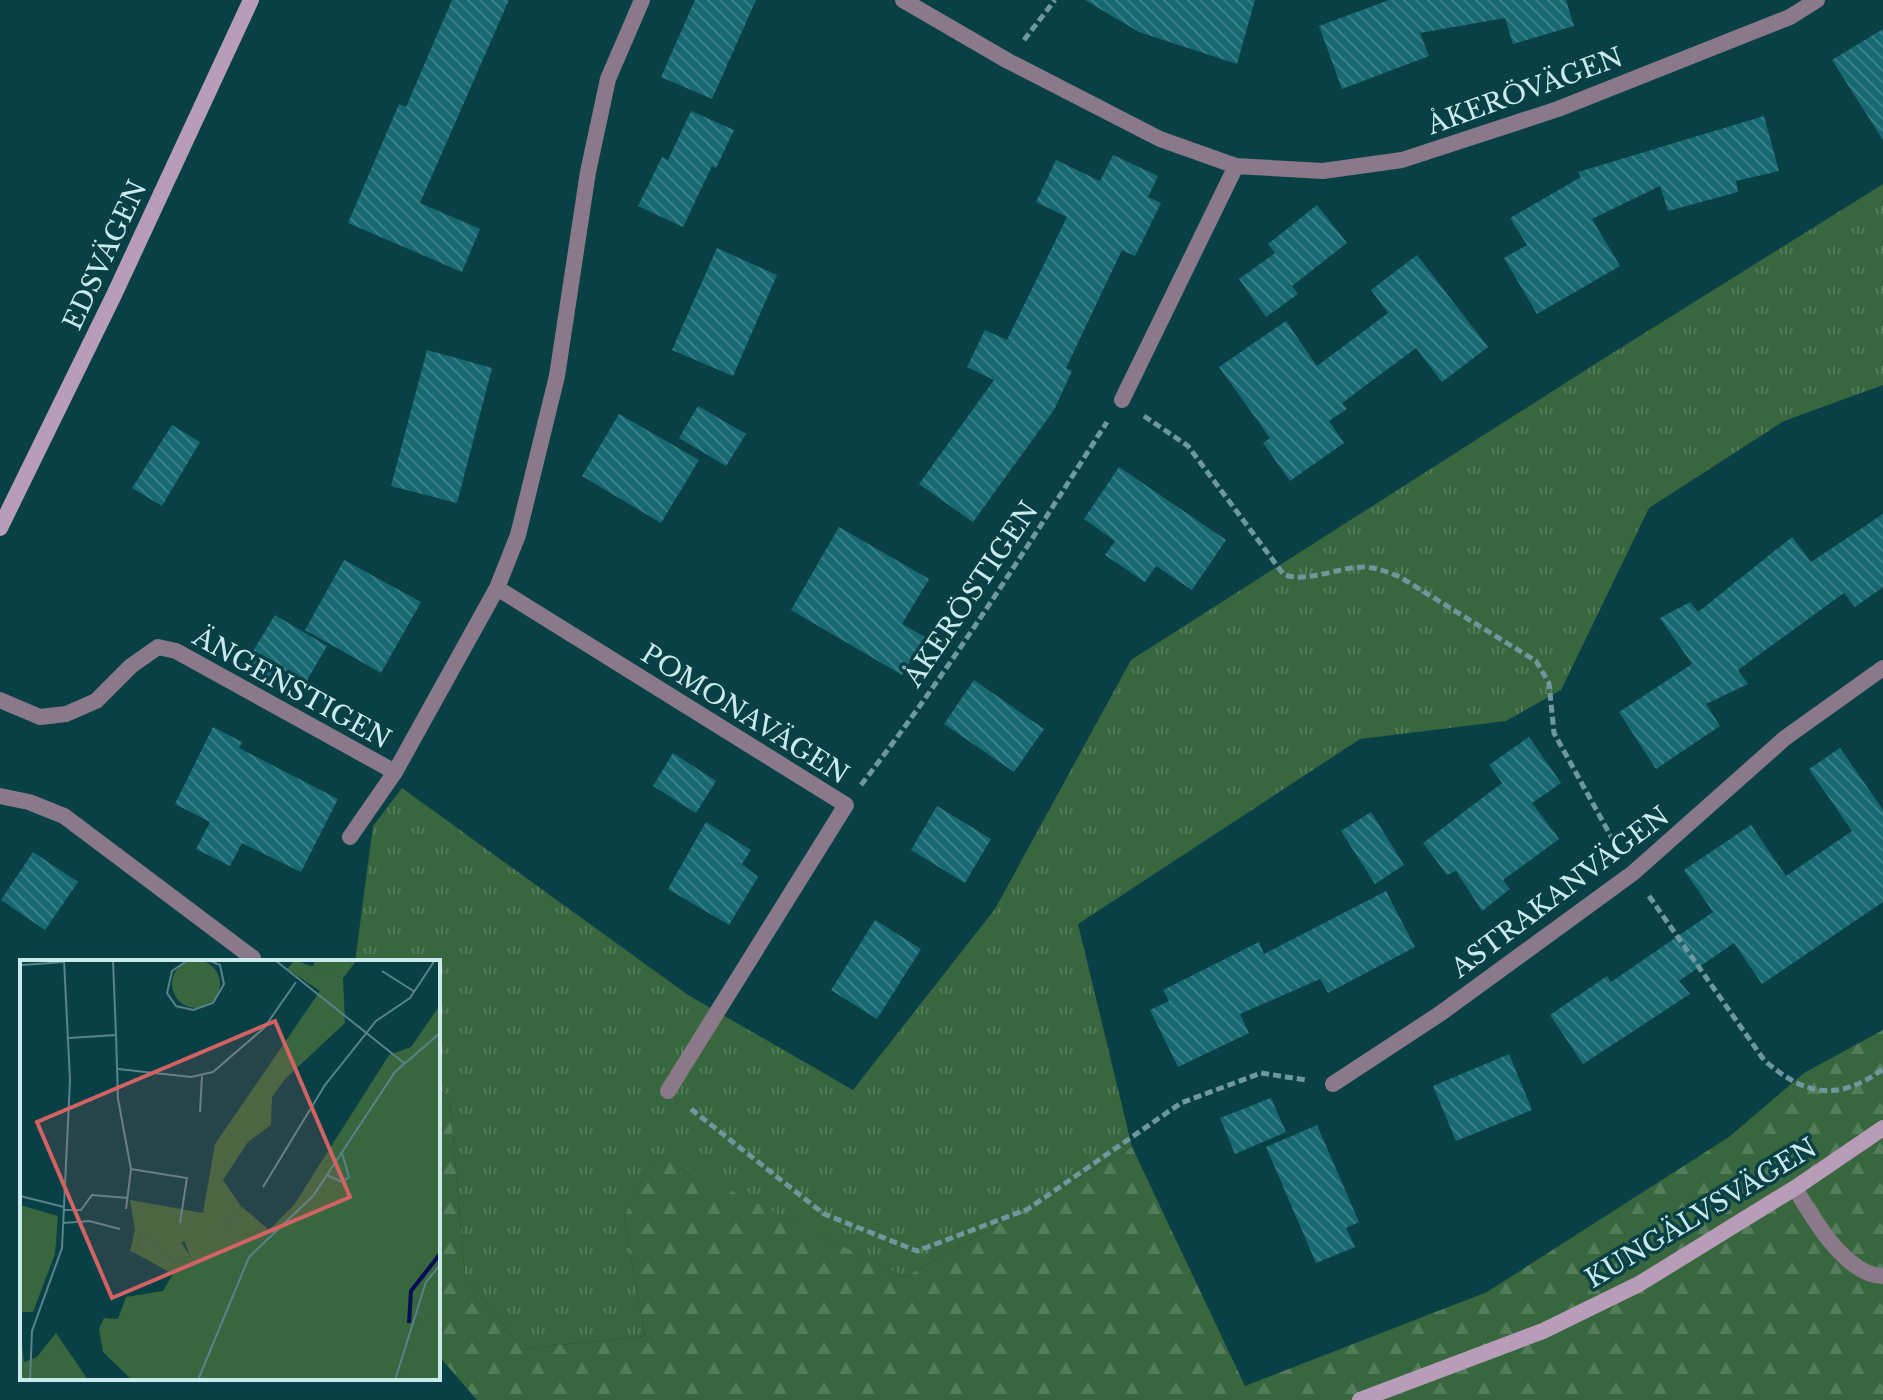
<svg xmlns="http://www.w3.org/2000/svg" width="1883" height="1400" font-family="'Libre Baskerville',serif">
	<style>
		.grass { fill: url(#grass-tufts) }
		.forest { fill: url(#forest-firs) }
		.building { fill: url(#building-back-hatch) }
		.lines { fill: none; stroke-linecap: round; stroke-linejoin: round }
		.path { stroke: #6d989d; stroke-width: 5; stroke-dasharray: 8 4; stroke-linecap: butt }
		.lane { stroke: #897989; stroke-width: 16 }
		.street { stroke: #897989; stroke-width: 16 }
		.secondary { stroke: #b79db7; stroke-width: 16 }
		.labels { text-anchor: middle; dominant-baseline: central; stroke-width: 7; stroke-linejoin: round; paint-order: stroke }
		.street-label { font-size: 26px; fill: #caeaee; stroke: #094046 }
		.inset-river { fill: none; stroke: #050f55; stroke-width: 4 }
		.inset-road { fill: none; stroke: #568489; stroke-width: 2 }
		.view { fill: #d26263; fill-opacity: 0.15; stroke: #d26263; stroke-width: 4 }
		.inset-edge { fill: none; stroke: #caeaee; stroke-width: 4 }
	</style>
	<defs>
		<pattern id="grass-tufts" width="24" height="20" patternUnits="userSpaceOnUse" patternTransform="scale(2)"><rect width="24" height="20" fill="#38663e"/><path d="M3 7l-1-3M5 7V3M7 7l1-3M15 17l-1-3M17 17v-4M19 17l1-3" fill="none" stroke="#537c5a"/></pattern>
		<pattern id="forest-firs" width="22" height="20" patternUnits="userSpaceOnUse" patternTransform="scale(2)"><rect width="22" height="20" fill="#38663e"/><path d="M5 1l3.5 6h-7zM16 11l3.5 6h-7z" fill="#537c5a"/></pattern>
		<pattern id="building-back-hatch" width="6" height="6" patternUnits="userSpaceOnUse" patternTransform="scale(2)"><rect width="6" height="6" fill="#186872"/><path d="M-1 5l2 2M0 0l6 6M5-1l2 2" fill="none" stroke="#387e86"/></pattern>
	</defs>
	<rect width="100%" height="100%" fill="#094046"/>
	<!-- grass -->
	<path class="grass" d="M 1883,184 L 1883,385 L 1784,421 L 1649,508 L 1561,690 L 1506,721 L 1360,739 L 1078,924 L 1132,1147 L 905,1277 L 655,1154 L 624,1217 L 645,1336 L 522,1349 L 465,1277 L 450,1101 L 438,1087 L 438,962 L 355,962 L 373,826 L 402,788 L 688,995 L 853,1090 L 995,909 L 1131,660 L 1603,359 Z"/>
	<!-- forest -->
	<path class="forest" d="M 1883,1030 L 1883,1400 L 477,1400 L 438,1355 L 438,1087 L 450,1101 L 465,1277 L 522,1349 L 645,1336 L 624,1217 L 655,1153 L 905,1277 L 1132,1147 L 1245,1386 L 1487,1292 L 1729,1137 L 1804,1073 Z"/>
	<!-- building -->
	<path class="building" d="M 452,0 L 509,0 L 420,203 L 480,229 L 462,272 L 348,223 L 399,104 L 406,107 Z
		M 695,0 L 756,0 L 712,99 L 661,77 Z
		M 1085,0 L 1255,0 L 1237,64 L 1139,32 Z
		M 1389,0 L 1566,0 L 1574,26 L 1513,44 L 1505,18 L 1420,33 L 1429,56 L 1342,89 L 1319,26 Z
		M 1883,29 L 1883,140 L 1832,60 Z
		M 691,111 L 734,130 L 716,168 L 712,166 L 683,227 L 638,206 L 662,157 L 668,160 Z
		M 1764,116 L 1779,171 L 1736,181 L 1738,192 L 1668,211 L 1660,186 L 1592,219 L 1620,266 L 1537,314 L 1504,258 L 1527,245 L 1510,218 L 1581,177 L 1578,172 Z
		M 1113,155 L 1158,176 L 1148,197 L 1161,203 L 1135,256 L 1122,250 L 1066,368 L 1072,371 L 1054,410 L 973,522 L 919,484 L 994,380 L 967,367 L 985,330 L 1007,340 L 1067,217 L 1036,202 L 1056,160 L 1100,181 Z
		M 1317,205 L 1347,243 L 1292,286 L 1298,294 L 1266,317 L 1239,279 L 1275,253 L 1268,244 Z
		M 717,248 L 777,275 L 733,376 L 672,350 Z
		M 1417,255 L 1488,347 L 1442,382 L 1416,348 L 1342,403 L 1347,409 L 1329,421 L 1344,443 L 1290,481 L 1263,443 L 1270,438 L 1219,367 L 1286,321 L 1317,366 L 1388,313 L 1371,290 Z
		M 427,350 L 492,368 L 457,503 L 391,486 Z
		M 698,406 L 746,434 L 726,466 L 679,438 Z
		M 619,414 L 699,460 L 661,523 L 582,476 Z
		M 172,425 L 200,442 L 162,506 L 132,488 Z
		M 1119,467 L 1226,540 L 1192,590 L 1156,566 L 1145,582 L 1105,555 L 1115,541 L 1084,519 Z
		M 1883,514 L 1883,587 L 1855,607 L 1844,593 L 1738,670 L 1748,684 L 1706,704 L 1720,726 L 1656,769 L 1619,712 L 1692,664 L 1660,618 L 1690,602 L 1698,612 L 1792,537 L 1811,562 Z
		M 839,527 L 929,579 L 902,624 L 925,637 L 902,675 L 791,610 Z
		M 344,560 L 421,602 L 381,673 L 305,630 Z
		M 275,615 L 327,646 L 298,696 L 245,664 Z
		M 974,680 L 1044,729 L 1014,772 L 944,724 Z
		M 213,727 L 242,742 L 239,748 L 338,799 L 301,872 L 242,843 L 230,866 L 196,849 L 210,822 L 175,804 Z
		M 1529,737 L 1561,783 L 1532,803 L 1559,839 L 1503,880 L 1510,889 L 1482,911 L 1456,871 L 1447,875 L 1423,843 L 1502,783 L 1489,765 Z
		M 1840,748 L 1883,810 L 1883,902 L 1762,984 L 1734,943 L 1679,981 L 1690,994 L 1583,1064 L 1550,1015 L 1607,976 L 1611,982 L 1713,912 L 1684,870 L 1751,825 L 1786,876 L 1852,831 L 1809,769 Z
		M 673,753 L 716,781 L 696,813 L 653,786 Z
		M 937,806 L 991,839 L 965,883 L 911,850 Z
		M 1371,812 L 1404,865 L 1375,884 L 1341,831 Z
		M 706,822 L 751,850 L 742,864 L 758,877 L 729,925 L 668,889 Z
		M 33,852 L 78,882 L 45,930 L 1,900 Z
		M 1386,891 L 1415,947 L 1328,993 L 1320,979 L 1240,1014 L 1249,1033 L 1178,1067 L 1150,1010 L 1169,1001 L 1163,990 L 1259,942 L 1264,954 Z
		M 875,920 L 921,949 L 877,1019 L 831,990 Z
		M 1509,1054 L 1532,1110 L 1456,1141 L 1433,1086 Z
		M 1271,1098 L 1286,1132 L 1235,1154 L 1220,1118 Z
		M 1317,1125 L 1359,1222 L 1346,1228 L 1355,1247 L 1316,1263 L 1266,1147 Z"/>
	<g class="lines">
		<!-- path -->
		<path class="path" d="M 1024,40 L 1055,0
			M 1144,416 L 1188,446 L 1284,575 C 1310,582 1336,568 1362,567 C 1376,567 1388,572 1400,577 L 1536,661 L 1549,683 L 1554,733 L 1619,851
			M 861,785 C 951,669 1028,545 1107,422
			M 1649,896 L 1764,1060 C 1805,1096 1838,1102 1883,1069
			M 691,1109 L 824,1214 L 917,1251 L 1028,1209 L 1181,1103 L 1261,1073 L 1306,1080"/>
		<!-- lane -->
		<path class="lane" d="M 0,700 L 40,717 L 66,714 L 96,701 L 131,666 L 158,647 L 176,651 L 395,772
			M 0,796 L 29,802 L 64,816 L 253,958
			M 1795,1188 C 1812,1217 1846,1276 1883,1276"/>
		<!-- street -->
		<path class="street" d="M 642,0 L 608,79 L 588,172 L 557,376 L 518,535 L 497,588 L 846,805 L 668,1091
			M 903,0 L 1008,61 L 1160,139 L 1236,166 L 1323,171 L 1402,160 L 1558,109 L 1790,17 L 1817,0
			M 1122,400 L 1236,166
			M 350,837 L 395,772 L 497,588
			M 1333,1084 L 1441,1013 L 1633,873 L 1785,738 L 1883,668"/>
		<!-- secondary -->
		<path class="secondary" d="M 0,528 L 114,295 L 251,0
			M 1360,1400 L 1543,1331 L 1639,1284 L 1795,1188 L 1883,1128"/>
	</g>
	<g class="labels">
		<!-- street labels -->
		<g class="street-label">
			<text transform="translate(1525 91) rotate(-20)">ÅKERÖVÄGEN</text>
			<text transform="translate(105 255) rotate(-65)">EDSVÄGEN</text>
			<text transform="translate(971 594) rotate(-56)">ÅKERÖSTIGEN</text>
			<text transform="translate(292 688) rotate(29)">ÄNGENSTIGEN</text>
			<text transform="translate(745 714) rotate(32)">POMONAVÄGEN</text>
			<text transform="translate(1560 892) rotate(-37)">ASTRAKANVÄGEN</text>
			<text transform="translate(1701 1213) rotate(-31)">KUNGÄLVSVÄGEN</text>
		</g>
	</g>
	<!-- overview -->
	<g transform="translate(20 960)">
		<rect width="420" height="420" fill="#094046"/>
		<path d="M 275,0 L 323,18 L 325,63 L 265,119 L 252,137 L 251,165 L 228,182 L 203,220 L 221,246 L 200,274 L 161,282 L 170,296 L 155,304 L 121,270 L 115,293 L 110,291 L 115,270 L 110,240 L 183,253 L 195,184 L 300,31 L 267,9 ZM 0,245 L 38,256 L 35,294 L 13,352 L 0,352 ZM 0,365 L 4,402 L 17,397 L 36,373 L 68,420 L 0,420 Z" fill="#38663e"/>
		<path d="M 420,45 L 420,420 L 112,420 L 83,392 L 79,369 L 84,358 L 98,359 L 106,337 L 143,331 L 153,314 L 115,293 L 121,270 L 155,304 L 170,296 L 161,272 L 200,274 L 221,246 L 249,270 L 274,245 L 369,95 L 391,87 Z" fill="#38663e"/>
		<path d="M 295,0 L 337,0 L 323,18 L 292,8 ZM152 24a24 24 0 1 1 48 0a24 24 0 1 1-48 0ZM 420,353 L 420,420 L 379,420 L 398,360 Z" fill="#38663e"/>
		<path class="inset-river" d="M 389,363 L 391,331 L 420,294"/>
		<path class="inset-road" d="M 168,0 L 152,11 L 147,33 L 156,46 L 173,50 L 193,43 L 204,24 L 200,5 L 188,0M 255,0 L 384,103M 2,5 L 44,2M 362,11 L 395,32M 96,75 L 98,139 L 111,209 L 167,218 L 160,263M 49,78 L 96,75 L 93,0M 98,109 L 171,117 L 193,112 L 244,68 L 276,22M 180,152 L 182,116M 307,215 L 322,222 L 329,217 L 322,193M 243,227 L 305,125 L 356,61 L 390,38 L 415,0M 0,236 L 44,247M 106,249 L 111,209M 44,250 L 61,250 L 72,235 L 108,238M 43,263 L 69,261 L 100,269M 10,420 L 12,371 L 42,288 L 50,120 L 44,0M 178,420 L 229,297 L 293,236 L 375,112 L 420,73M 375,420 L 406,322 L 420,305"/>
		<path class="view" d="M 255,61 L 330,237 L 92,338 L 17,162 Z"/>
		<rect width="420" height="420" class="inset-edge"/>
	</g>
</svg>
